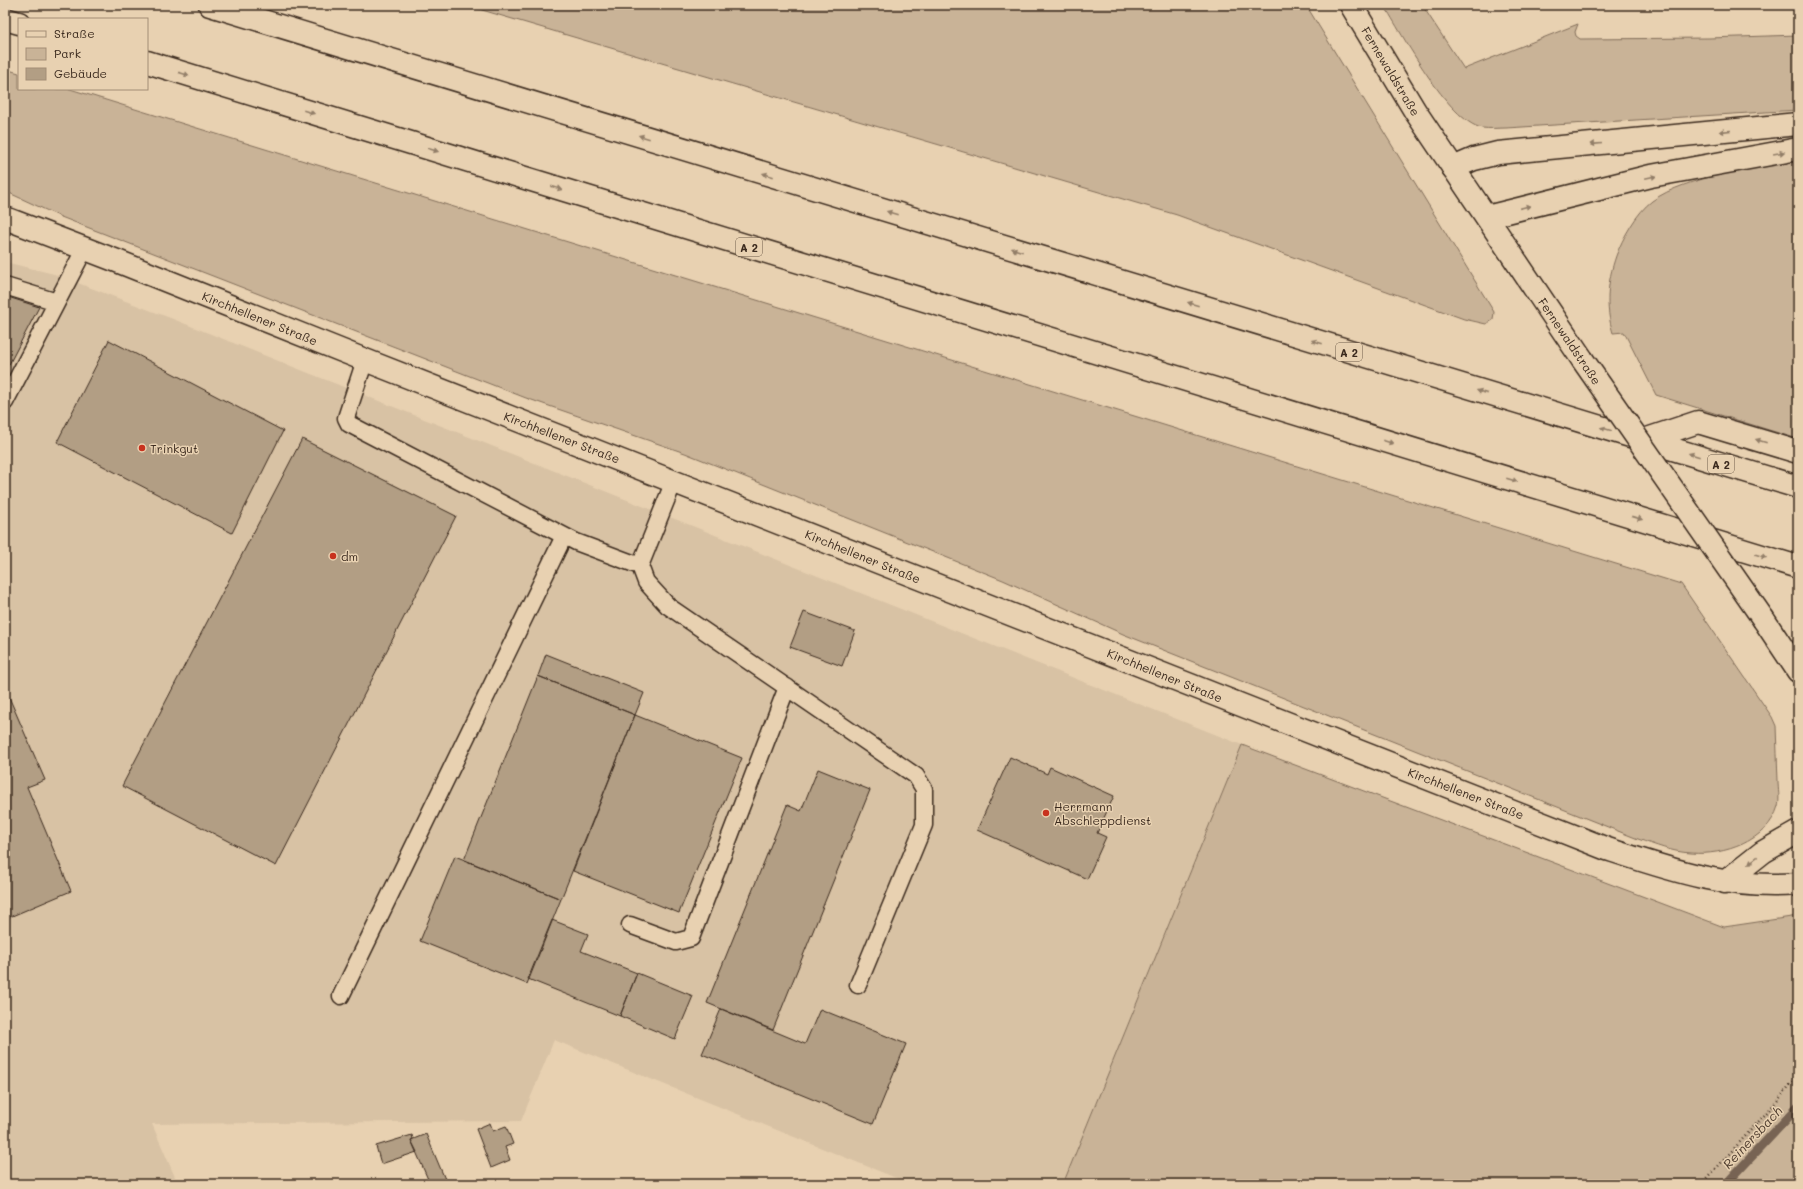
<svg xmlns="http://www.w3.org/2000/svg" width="1803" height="1189" font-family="Mali,sans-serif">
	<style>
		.built { fill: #d8c2a4 }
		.green { fill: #c9b397; stroke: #826e5a }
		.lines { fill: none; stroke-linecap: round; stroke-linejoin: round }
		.stream { stroke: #776452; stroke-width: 9 }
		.building { fill: #b29e84; stroke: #3b2a1e }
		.service-casing { stroke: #3b2a1e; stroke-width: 19 }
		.minor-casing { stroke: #3b2a1e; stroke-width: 25 }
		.secondary-casing { stroke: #3b2a1e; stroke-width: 25 }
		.motorway-casing { stroke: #3b2a1e; stroke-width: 25 }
		.path { stroke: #3b2a1e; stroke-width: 2.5; stroke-dasharray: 1 3; stroke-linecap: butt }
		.service { stroke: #e8d1b1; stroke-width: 16 }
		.minor { stroke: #e8d1b1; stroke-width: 22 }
		.secondary { stroke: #e8d1b1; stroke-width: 22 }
		.motorway { stroke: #e8d1b1; stroke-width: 22 }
		.secondary-bridge-casing { stroke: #3b2a1e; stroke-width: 25; stroke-linecap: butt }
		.secondary-bridge { stroke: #e8d1b1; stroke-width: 22 }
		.oneway { fill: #927e68 }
		.poi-dot { fill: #c8321e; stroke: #e8d1b1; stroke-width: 1.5 }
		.labels { text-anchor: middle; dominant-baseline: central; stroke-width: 3; stroke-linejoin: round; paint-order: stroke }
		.shield { fill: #e8d1b1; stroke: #6f5c4a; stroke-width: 1 }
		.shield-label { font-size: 11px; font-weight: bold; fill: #3b2a1e }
		.street-label { font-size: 12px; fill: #3b2a1e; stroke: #e8d1b1 }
		.poi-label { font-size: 12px; fill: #3b2a1e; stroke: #e8d1b1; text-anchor: start }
		.water-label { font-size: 13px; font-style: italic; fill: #4f3d2f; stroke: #e8d1b1 }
	</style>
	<rect width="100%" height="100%" fill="#e8d1b1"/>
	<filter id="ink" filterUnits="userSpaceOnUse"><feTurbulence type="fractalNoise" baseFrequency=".025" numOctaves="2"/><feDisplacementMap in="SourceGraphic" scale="8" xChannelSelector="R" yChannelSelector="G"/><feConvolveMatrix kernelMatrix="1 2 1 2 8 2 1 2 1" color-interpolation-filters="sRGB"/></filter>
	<g filter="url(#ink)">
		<!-- built -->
		<path class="built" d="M 5,262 L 54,274 L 173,319 L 1242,745 L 1063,1184 L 911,1184 L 554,1040 L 521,1121 L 152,1124 L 178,1184 L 5,1184 Z"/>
		<!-- green -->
		<path class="green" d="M 465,5 L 1306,5 L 1494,312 L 1493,320 L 1486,324 L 1464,319 L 1177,215 Z
			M 1384,5 L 1422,5 L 1464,69 L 1578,24 L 1575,32 L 1576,36 L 1580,39 L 1709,38 L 1798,35 L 1798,110 L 1506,128 C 1498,128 1489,129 1482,128 C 1448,121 1402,34 1384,5 Z
			M 5,69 L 19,73 L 19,89 L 70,89 L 1681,584 L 1772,717 L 1776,726 C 1777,744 1777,763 1778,781 C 1778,789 1780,798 1778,806 C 1768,841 1724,856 1691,853 C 1672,852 1655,845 1638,839 L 1123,634 L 1003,580 L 685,453 L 526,398 L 61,217 L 5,191 Z
			M 1798,161 L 1798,439 L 1656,395 L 1624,332 L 1613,333 C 1605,307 1607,282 1616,256 C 1622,239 1637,212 1652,201 C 1688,175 1755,169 1798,161 Z
			M 1242,745 L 1724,927 L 1798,916 L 1798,1184 L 1063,1184 Z"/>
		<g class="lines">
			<!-- stream -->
			<path class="stream" d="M 1726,1184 L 1798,1107"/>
		</g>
		<!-- building -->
		<path class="building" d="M 5,296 L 39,307 L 5,372 Z
			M 109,340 L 283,431 L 232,533 L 57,442 Z
			M 302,439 L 456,516 L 276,866 L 122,786 Z
			M 804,612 L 855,631 L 842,666 L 790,647 Z
			M 546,654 L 644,693 L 635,715 L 538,676 Z
			M 538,676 L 635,715 L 561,899 L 464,860 Z
			M 5,688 L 45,780 L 27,787 L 71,891 L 5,919 Z
			M 635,715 L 742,758 L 679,913 L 573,871 Z
			M 1010,757 L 1047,774 L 1050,767 L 1114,796 L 1097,833 L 1106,837 L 1087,879 L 977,830 Z
			M 818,769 L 870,790 L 773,1030 L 707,1003 L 787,805 L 801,811 Z
			M 455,856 L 561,899 L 527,984 L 420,941 Z
			M 552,920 L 588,934 L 581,951 L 637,973 L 620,1016 L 528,979 Z
			M 637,973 L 693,996 L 675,1039 L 620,1016 Z
			M 721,1009 L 805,1044 L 820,1009 L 906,1044 L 873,1124 L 702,1054 Z
			M 490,1123 L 493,1131 L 506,1126 L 513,1144 L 505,1147 L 510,1160 L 491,1168 L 476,1129 Z
			M 426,1134 L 447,1184 L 430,1184 L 411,1140 Z
			M 412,1135 L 413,1139 L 411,1140 L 417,1152 L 381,1164 L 376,1146 Z"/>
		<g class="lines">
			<defs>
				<path id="service" d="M 5,286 L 57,302
					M 365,360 L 346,418 L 349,424 L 576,542 L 640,566
					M 5,402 L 85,248
					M 674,481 L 640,566 L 646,582 L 668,606 L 916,776 L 924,789 L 924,825 L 858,985
					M 630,925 L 676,942 L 691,938 L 787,687
					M 341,996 L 564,536"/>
				<path id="minor" d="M 5,218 L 117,261 L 365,360 L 1607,849 C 1671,870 1729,890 1798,884
					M 1725,882 L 1763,852 L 1798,832"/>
				<path id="secondary" d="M 1351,5 L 1415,111 L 1582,359
					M 1764,620 L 1798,671"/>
				<path id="motorway" d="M 210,5 L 1798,487
					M 5,19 L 19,23
					M 147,62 C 697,231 1247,399 1798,567
					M 1453,168 L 1474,159 L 1498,153 L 1798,124
					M 1487,217 L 1651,176 L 1798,149
					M 1644,440 L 1698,422 L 1798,452"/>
			</defs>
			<!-- service casing -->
			<use href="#service" class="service-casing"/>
			<!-- minor casing -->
			<use href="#minor" class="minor-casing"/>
			<!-- secondary casing -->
			<use href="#secondary" class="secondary-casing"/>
			<!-- motorway casing -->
			<use href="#motorway" class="motorway-casing"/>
			<!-- path -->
			<path class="path" d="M 1702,1184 L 1779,1099 L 1798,1075"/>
			<!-- service -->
			<use href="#service" class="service"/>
			<!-- minor -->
			<use href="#minor" class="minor"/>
			<!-- secondary -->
			<use href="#secondary" class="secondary"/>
			<!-- motorway -->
			<use href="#motorway" class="motorway"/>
			<defs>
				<path id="secondary-bridge" d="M 1582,359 L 1764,620"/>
			</defs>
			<!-- secondary-bridge casing -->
			<use href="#secondary-bridge" class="secondary-bridge-casing"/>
			<!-- secondary-bridge -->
			<use href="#secondary-bridge" class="secondary-bridge"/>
		</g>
		<!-- one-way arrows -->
		<defs><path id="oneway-solid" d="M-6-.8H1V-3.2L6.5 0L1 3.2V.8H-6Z"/></defs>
		<g class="oneway">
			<use href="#oneway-solid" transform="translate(184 74) rotate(17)"/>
			<use href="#oneway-solid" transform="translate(309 112) rotate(17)"/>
			<use href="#oneway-solid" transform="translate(1725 131) rotate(175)"/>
			<use href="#oneway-solid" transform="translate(644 137) rotate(-163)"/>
			<use href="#oneway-solid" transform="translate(1596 144) rotate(175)"/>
			<use href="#oneway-solid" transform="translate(433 150) rotate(17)"/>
			<use href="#oneway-solid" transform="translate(1779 153) rotate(-10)"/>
			<use href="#oneway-solid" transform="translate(768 175) rotate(-163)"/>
			<use href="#oneway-solid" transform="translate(1651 177) rotate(-12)"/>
			<use href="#oneway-solid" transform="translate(557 188) rotate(17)"/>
			<use href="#oneway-solid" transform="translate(1525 207) rotate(-14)"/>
			<use href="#oneway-solid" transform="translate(892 213) rotate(-163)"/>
			<use href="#oneway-solid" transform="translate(1017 250) rotate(-163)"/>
			<use href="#oneway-solid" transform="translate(1193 304) rotate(-163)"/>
			<use href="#oneway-solid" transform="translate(1317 342) rotate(-163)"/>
			<use href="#oneway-solid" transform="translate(1482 392) rotate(-163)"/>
			<use href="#oneway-solid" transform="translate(1606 429) rotate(-164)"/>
			<use href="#oneway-solid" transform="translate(1761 441) rotate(-163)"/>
			<use href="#oneway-solid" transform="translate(1388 442) rotate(17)"/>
			<use href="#oneway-solid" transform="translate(1694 455) rotate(-163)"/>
			<use href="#oneway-solid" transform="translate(1512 480) rotate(17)"/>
			<use href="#oneway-solid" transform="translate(1637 518) rotate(17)"/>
			<use href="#oneway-solid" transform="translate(1761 556) rotate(17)"/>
			<use href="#oneway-solid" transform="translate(1753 860) rotate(142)"/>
		</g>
	</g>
	<!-- markers -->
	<g class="poi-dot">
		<circle cx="142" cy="448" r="4"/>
		<circle cx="333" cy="556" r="4"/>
		<circle cx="1046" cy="813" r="4"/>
	</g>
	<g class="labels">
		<!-- shield labels -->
		<g class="shield">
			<rect x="736" y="238" width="26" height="18" rx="3"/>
			<rect x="1336" y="343" width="26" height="18" rx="3"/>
			<rect x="1708" y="455" width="26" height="18" rx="3"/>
		</g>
		<g class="shield-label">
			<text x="749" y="247">A 2</text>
			<text x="1349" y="352">A 2</text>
			<text x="1721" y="464">A 2</text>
		</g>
		<!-- street labels -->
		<g class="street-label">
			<text transform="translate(1391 71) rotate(59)">Fernewaldstraße</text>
			<text transform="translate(260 318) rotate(22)">Kirchhellener Straße</text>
			<text transform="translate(1570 341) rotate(56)">Fernewaldstraße</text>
			<text transform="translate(562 437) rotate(21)">Kirchhellener Straße</text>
			<text transform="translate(863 556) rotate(22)">Kirchhellener Straße</text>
			<text transform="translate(1165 675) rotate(22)">Kirchhellener Straße</text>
			<text transform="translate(1466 793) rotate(21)">Kirchhellener Straße</text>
		</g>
		<!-- poi labels -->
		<g class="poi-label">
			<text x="150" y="448">Trinkgut</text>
			<text x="341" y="556">dm</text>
			<text x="1054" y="806">Herrmann<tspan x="1054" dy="14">Abschleppdienst</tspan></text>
		</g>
		<!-- water labels -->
		<g class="water-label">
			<text transform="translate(1752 1137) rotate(-47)">Reinersbach</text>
		</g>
	</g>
	<!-- margin -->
	<rect width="1803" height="1189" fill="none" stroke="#e8d1b1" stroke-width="20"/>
	<rect x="10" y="10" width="1783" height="1169" fill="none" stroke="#3b2a1e" stroke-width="1.5" filter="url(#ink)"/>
	<!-- legend -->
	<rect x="18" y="18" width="130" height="72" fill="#e8d1b1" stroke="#a38e76"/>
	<rect x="26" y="31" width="20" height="6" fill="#e8d1b1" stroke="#a38e76"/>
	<text x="54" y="38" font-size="12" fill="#3b2a1e">Straße</text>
	<rect x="26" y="48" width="20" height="12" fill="#c9b397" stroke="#a38e76"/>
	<text x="54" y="58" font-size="12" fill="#3b2a1e">Park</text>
	<rect x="26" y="68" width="20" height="12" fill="#b29e84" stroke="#a38e76"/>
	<text x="54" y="78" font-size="12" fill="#3b2a1e">Gebäude</text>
</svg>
